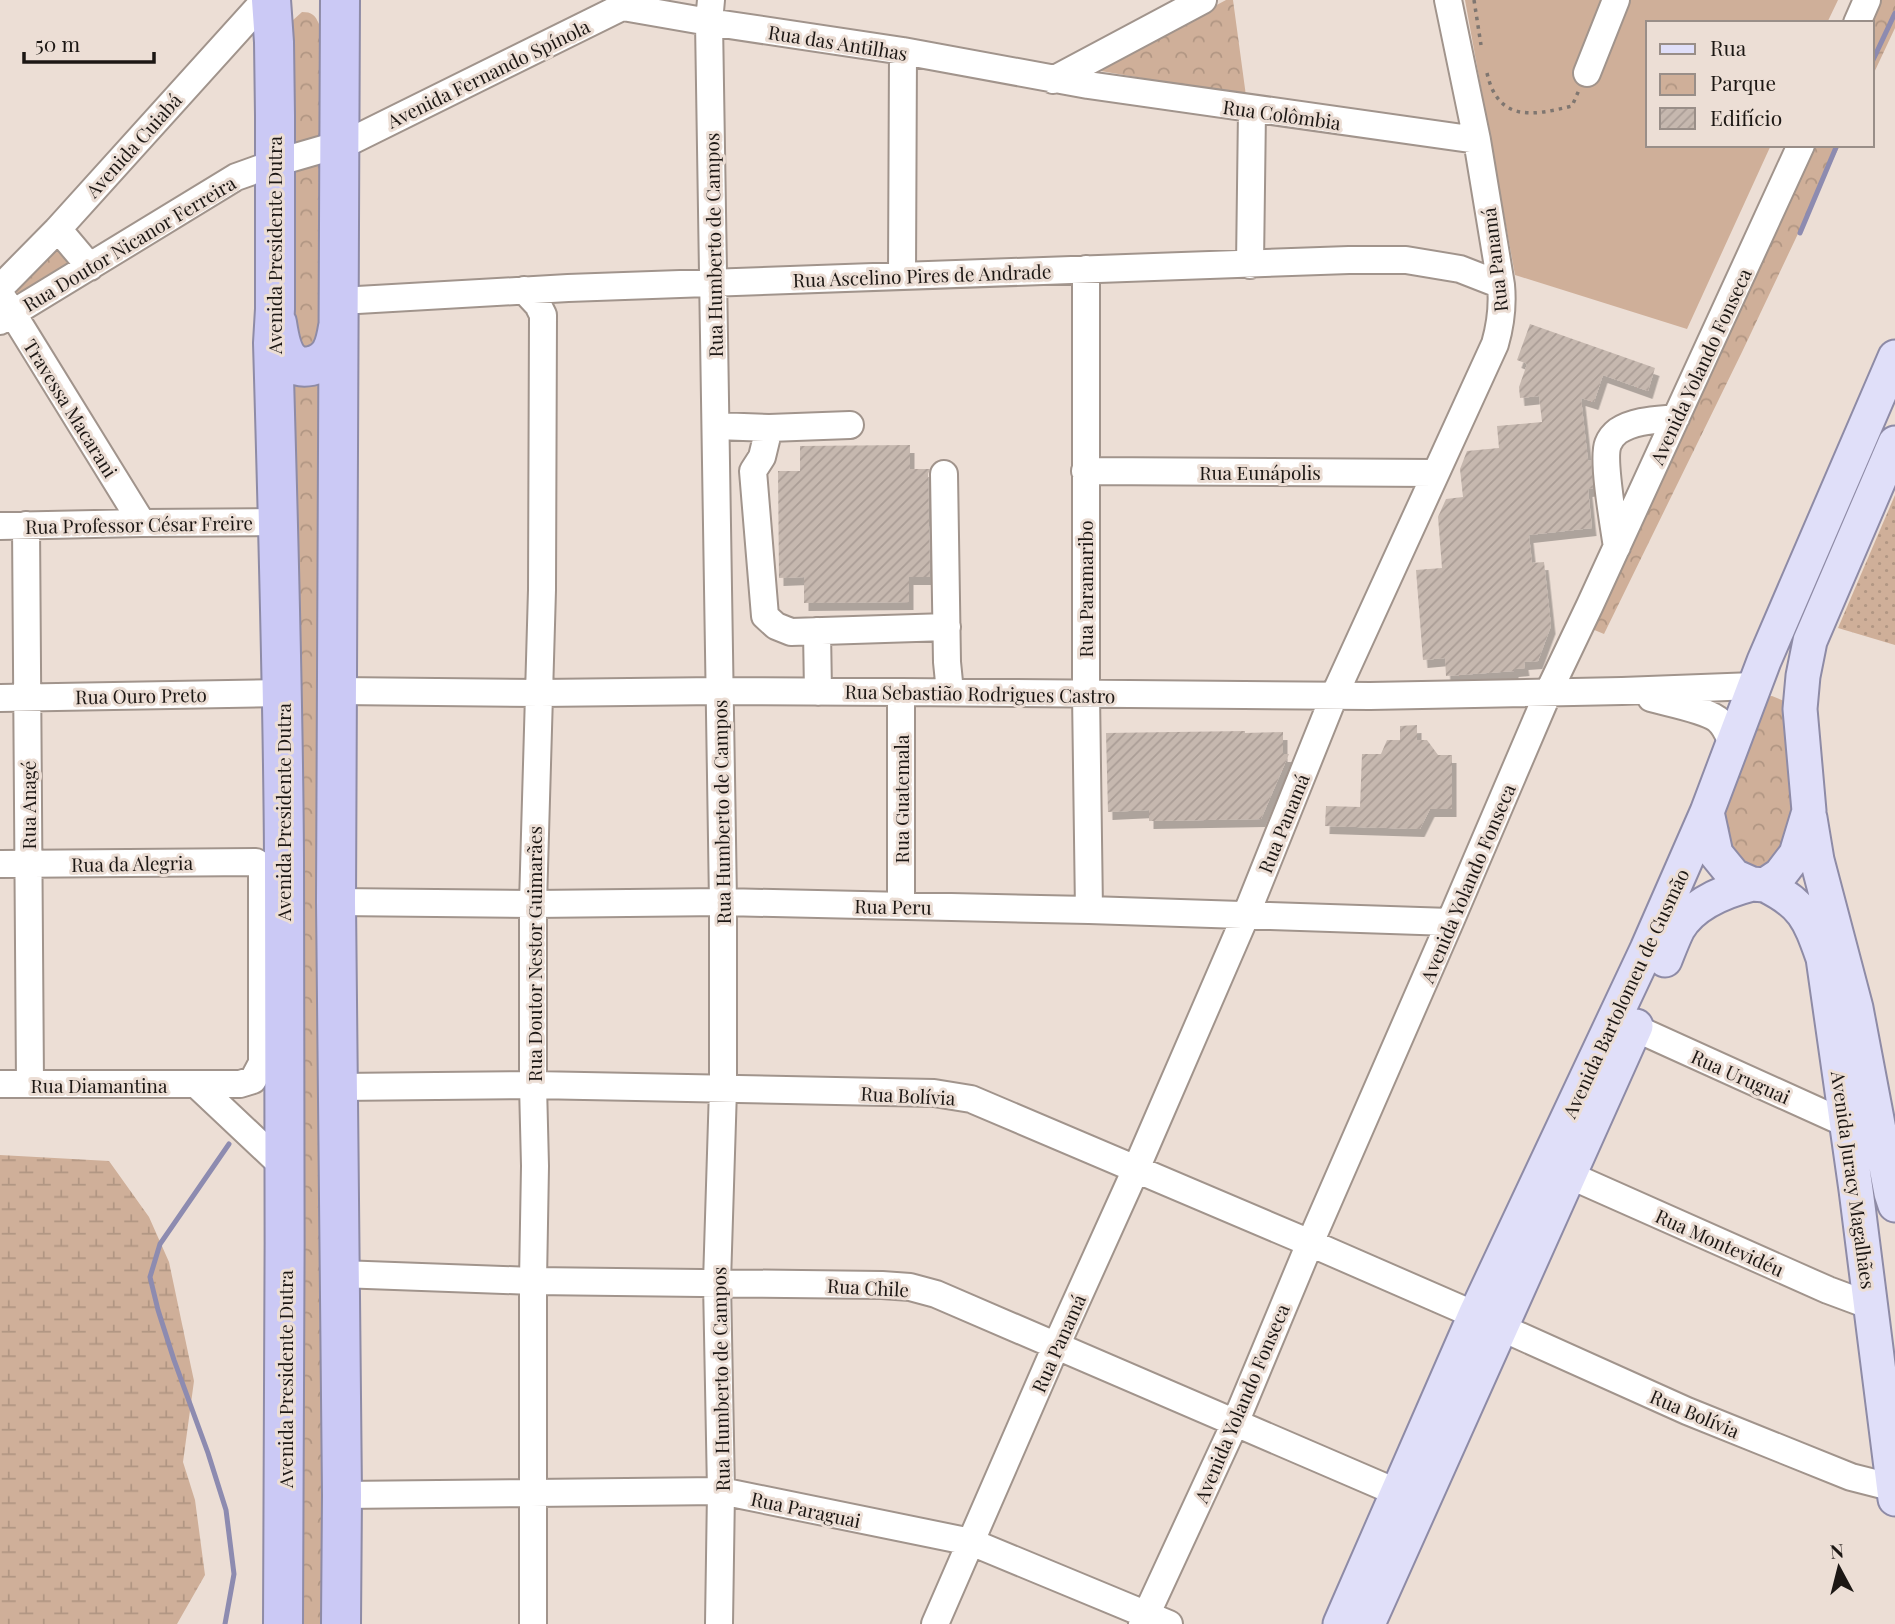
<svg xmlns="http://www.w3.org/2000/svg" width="1895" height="1624" font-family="'Playfair Display',serif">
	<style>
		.grass { fill: url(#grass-dots) }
		.wetland { fill: url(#wetland-marsh) }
		.park { fill: url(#park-crowns) }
		.pitch { fill: #cfaf99 }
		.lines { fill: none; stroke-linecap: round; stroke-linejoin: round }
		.stream { stroke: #8d8bb0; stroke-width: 5 }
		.building { fill: url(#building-hatch); filter: url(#shadow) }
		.minor-casing { stroke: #a1948c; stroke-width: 30 }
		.major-casing { stroke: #8e8ba6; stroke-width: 37 }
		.highway-casing { stroke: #8e8ba6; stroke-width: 42 }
		.path { stroke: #7f7670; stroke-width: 3.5; stroke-dasharray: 3.5 5; stroke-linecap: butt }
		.minor { stroke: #fff; stroke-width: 26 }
		.major { stroke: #e0dff9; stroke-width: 33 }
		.highway { stroke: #cbc9f5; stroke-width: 38 }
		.labels { text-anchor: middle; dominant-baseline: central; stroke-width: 6; stroke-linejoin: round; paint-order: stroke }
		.street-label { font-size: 19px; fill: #1c1714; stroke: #ecded5 }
	</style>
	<defs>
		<pattern id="grass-dots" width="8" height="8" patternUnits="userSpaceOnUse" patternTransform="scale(1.75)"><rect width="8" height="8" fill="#cfaf99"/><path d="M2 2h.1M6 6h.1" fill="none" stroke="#b19683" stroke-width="1.8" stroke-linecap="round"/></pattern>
		<pattern id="wetland-marsh" width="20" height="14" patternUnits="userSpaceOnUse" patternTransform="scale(1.75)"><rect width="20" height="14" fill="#cfaf99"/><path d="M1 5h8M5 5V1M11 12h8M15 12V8" fill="none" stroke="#b19683"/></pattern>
		<pattern id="park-crowns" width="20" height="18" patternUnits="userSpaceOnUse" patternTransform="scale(1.75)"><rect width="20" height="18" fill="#cfaf99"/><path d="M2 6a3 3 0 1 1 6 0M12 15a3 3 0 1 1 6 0" fill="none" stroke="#b19683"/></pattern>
		<pattern id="building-hatch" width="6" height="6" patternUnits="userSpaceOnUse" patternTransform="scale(1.75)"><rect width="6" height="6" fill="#c6b8af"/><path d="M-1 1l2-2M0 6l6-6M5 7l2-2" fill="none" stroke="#aa9d96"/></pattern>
		<filter id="shadow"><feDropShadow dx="4.5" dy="8" stdDeviation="0" flood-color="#0004"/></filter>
	</defs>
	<rect width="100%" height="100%" fill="#ecded5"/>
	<!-- grass -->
	<path class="grass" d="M 1895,495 L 1895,645 L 1838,628 Z"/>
	<!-- wetland -->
	<path class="wetland" d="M 0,1155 L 109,1161 L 149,1217 L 169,1262 L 194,1381 L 183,1462 L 195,1500 L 205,1575 L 177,1624 L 0,1624 Z"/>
	<!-- park -->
	<path class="park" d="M 1226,0 L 1233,0 L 1246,96 L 1095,70 Z
		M 1877,0 L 1895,0 L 1895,28 L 1872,77 L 1872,23 L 1866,23 Z
		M 302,12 C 312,12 315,15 319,24 L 321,139 L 292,147 L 290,28 L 292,21 Z
		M 1811,145 L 1840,145 L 1742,352 L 1604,634 L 1592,629 Z
		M 319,160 L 321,327 L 315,345 L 305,348 L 294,338 L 292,167 Z
		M 56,246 L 70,262 L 69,271 L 22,298 L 14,295 L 12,288 Z
		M 332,369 L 322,1624 L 300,1624 L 292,372 Z
		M 1772,696 L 1784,701 L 1791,710 L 1800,799 L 1777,869 L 1750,874 L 1721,831 L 1724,797 L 1763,697 Z"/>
	<!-- pitch -->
	<path class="pitch" d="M 1465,0 L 1838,0 L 1827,23 L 1648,23 L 1648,145 L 1771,145 L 1687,329 L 1515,275 Z"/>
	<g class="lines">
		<!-- stream -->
		<path class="stream" d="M 1872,62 L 1895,13
			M 1800,233 L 1837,145
			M 225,1624 L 234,1574 L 226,1510 L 208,1453 L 174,1360 L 158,1310 L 150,1277 L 160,1244 L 229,1144"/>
	</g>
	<!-- building -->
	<path class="building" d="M 1530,324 L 1655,368 L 1648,391 L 1603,375 L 1594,402 L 1581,398 L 1588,461 L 1591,460 L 1593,488 L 1588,489 L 1592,528 L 1529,535 L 1532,563 L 1544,562 L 1551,626 L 1538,661 L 1524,662 L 1525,668 L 1514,669 L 1514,671 L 1446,676 L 1445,658 L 1423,660 L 1416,570 L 1442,568 L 1438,517 L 1446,499 L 1463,497 L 1460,469 L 1467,451 L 1499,448 L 1497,426 L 1542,422 L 1539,396 L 1520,398 L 1519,387 L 1527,364 L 1517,360 Z
		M 910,445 L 910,469 L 930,469 L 928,474 L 930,577 L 909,577 L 909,602 L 804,603 L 804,577 L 779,578 L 778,471 L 800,471 L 800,446 Z
		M 1417,725 L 1417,740 L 1427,740 L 1438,755 L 1452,755 L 1452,809 L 1430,809 L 1420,829 L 1325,826 L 1326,806 L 1360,807 L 1362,754 L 1381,754 L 1387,740 L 1400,740 L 1400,726 Z
		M 1245,731 L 1245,733 L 1283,732 L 1283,754 L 1289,754 L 1261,819 L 1149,821 L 1149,810 L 1108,812 L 1106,733 Z"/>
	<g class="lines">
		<defs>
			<path id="minor" d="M 711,0 L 709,22 L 723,902 L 723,1089 L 717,1282 L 721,1491 L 719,1624
				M 623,7 L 709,22 L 903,51 L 1088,85 L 1477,140
				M 1857,23 L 1867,0
				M 1587,73 L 1616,0
				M 1053,80 L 1203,0
				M 58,229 L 90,267
				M 1250,265 L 1252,110
				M 1086,269 L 1086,694 L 1089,910
				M 902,275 L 903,51
				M 0,288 L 58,229 L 265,0
				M 524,290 L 538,305 L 543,315 L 542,590 L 533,904 L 533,1085 L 535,1166 L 533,1281 L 533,1624
				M 5,301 L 142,523
				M 340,301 L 568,288 L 1349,260 L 1406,260 L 1460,269 L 1501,285
				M 0,321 L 236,177 L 275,163 L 351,141 L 636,0
				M 716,426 L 769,428 L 850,425
				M 769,428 L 762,457 L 753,471 L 765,616 L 776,626 L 791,632 L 947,627
				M 1085,471 L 1434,473
				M 944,474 L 947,662 L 950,692
				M 26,525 L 30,1084
				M 0,526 L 142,523 L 278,522
				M 1617,547 C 1614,527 1602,459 1608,444 C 1610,439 1614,434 1618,431 C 1635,420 1656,420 1676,418
				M 817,631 L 818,692
				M 338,691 L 540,693 L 719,691 L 901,692 L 1370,696 L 1622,691 L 1754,686
				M 0,698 L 282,693
				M 1651,698 C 1668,703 1703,709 1717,719 C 1725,725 1728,734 1732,743
				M 0,864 L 256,862 L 262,866 L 262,1063 L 253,1080 L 240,1084 L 0,1084
				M 336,902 L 533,904 L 723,902 L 1089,910 L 1450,922
				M 901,906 L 901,692
				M 1635,1028 L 1847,1124
				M 197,1085 L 284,1167
				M 338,1087 L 533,1085 L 934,1093 L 971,1099 L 1310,1243 L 1475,1315
				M 1569,1175 L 1828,1290 L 1871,1306
				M 340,1274 L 533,1281 L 882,1285 L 910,1287 L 936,1294 L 1396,1492
				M 1500,1327 L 1687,1411 L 1851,1477 L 1894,1488
				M 342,1495 L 721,1491 L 971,1542 L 1169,1624
				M 935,1624 L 1056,1346 L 1136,1169 L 1246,915 L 1334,696 L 1495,344 C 1501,323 1503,306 1501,285 L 1477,140 L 1448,0
				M 1142,1624 L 1235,1423 L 1310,1243 L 1450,922 L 1548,693 L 1590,605 L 1801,145"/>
			<path id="major" d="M 1707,812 L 1716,854 L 1734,876 L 1752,884 L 1765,885 L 1780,875 L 1796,854 L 1809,811 L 1800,709 L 1803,676 L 1810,641 L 1895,443
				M 1810,818 L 1817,860 L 1856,1008 L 1891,1193 L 1895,1205
				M 1765,885 C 1804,904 1809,919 1823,958 L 1856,1190 L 1895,1499
				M 1665,960 C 1669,950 1673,939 1678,929 C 1693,903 1725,891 1752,884
				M 1340,1624 L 1475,1315 L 1647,949 L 1707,812 L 1764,661 L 1895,357
				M 1368,1624 L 1636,1026"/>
			<path id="highway" d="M 271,0 L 274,42 L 275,116 L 275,309 L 273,343 C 278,515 283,686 284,858 C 286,1113 284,1369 283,1624
				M 340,0 L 336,902 L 342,1495 L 341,1624
				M 277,323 C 279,336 282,357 295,364 C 299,367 306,367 311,366 C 331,361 335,346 338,327"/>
		</defs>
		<!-- minor casing -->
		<use href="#minor" class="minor-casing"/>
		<!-- major casing -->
		<use href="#major" class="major-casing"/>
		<!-- highway casing -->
		<use href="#highway" class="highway-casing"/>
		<!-- path -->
		<path class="path" d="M 1474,0 L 1481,45
			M 1487,73 C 1498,122 1532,116 1572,106 L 1579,90"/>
		<!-- minor -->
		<use href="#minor" class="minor"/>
		<!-- major -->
		<use href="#major" class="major"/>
		<!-- highway -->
		<use href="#highway" class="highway"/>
	</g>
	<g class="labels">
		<!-- street labels -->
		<g class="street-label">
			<text transform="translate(838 42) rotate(9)">Rua das Antilhas</text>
			<text transform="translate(488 73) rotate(-26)">Avenida Fernando Spínola</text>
			<text transform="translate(1282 114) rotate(8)">Rua Colômbia</text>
			<text transform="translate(133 145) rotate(-48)">Avenida Cuiabá</text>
			<text transform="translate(129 243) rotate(-31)">Rua Doutor Nicanor Ferreira</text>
			<text transform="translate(274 245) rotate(-90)">Avenida Presidente Dutra</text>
			<text transform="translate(713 245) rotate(-91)">Rua Humberto de Campos</text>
			<text transform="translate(1494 260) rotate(-97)">Rua Panamá</text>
			<text transform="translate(922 275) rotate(-2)">Rua Ascelino Pires de Andrade</text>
			<text transform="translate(1700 366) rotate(-65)">Avenida Yolando Fonseca</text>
			<text transform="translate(71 408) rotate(58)">Travessa Macarani</text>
			<text x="1260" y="472">Rua Eunápolis</text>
			<text transform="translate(139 524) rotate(-1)">Rua Professor César Freire</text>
			<text transform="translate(1085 589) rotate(-90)">Rua Paramaribo</text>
			<text transform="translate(980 693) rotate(1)">Rua Sebastião Rodrigues Castro</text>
			<text transform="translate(141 695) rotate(-1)">Rua Ouro Preto</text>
			<text transform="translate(901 799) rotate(-90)">Rua Guatemala</text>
			<text transform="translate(28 805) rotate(-90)">Rua Anagé</text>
			<text transform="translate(283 812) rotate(-90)">Avenida Presidente Dutra</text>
			<text transform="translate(721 812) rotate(-91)">Rua Humberto de Campos</text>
			<text transform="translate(1283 823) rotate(-68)">Rua Panamá</text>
			<text transform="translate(132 863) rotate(-1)">Rua da Alegria</text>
			<text transform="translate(1467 883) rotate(-67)">Avenida Yolando Fonseca</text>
			<text transform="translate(893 906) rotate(1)">Rua Peru</text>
			<text transform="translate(534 954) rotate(-90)">Rua Doutor Nestor Guimarães</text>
			<text transform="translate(1625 993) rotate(-65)">Avenida Bartolomeu de Gusmão</text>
			<text transform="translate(1741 1076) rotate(24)">Rua Uruguai</text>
			<text x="99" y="1085">Rua Diamantina</text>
			<text transform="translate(908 1095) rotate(3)">Rua Bolívia</text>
			<text transform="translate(1854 1180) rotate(82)">Avenida Juracy Magalhães</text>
			<text transform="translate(1720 1242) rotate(24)">Rua Montevidéu</text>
			<text transform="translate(868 1287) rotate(3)">Rua Chile</text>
			<text transform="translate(1058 1343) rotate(-66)">Rua Panamá</text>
			<text transform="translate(285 1379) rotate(-90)">Avenida Presidente Dutra</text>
			<text transform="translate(720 1379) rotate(-91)">Rua Humberto de Campos</text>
			<text transform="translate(1241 1403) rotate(-67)">Avenida Yolando Fonseca</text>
			<text transform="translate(1695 1413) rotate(23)">Rua Bolívia</text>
			<text transform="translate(806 1509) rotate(12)">Rua Paraguai</text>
		</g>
	</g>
	<!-- legend -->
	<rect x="1646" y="21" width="228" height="126" fill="#ecded5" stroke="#998e88" stroke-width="2"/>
	<rect x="1660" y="44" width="35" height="10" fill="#e0dff9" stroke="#998e88" stroke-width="2"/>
	<text x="1710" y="56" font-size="21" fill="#1c1714">Rua</text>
	<rect x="1660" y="74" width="35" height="21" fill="url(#park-crowns)" stroke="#998e88" stroke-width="2"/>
	<text x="1710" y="91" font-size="21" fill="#1c1714">Parque</text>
	<rect x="1660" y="108" width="35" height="21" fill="url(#building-hatch)" stroke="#998e88" stroke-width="2"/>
	<text x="1710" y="126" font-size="21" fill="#1c1714">Edifício</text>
	<!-- north arrow -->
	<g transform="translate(1839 1568) rotate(353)" stroke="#ecded5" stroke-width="5" paint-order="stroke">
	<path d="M0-5L12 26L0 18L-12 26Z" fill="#1c1714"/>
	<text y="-10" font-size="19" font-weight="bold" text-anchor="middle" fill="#1c1714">N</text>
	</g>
	<!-- scale -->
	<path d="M24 52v10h130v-10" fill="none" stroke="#1c1714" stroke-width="3.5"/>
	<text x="35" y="52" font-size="21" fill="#1c1714" stroke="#ecded5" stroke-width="5" paint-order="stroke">50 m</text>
</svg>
